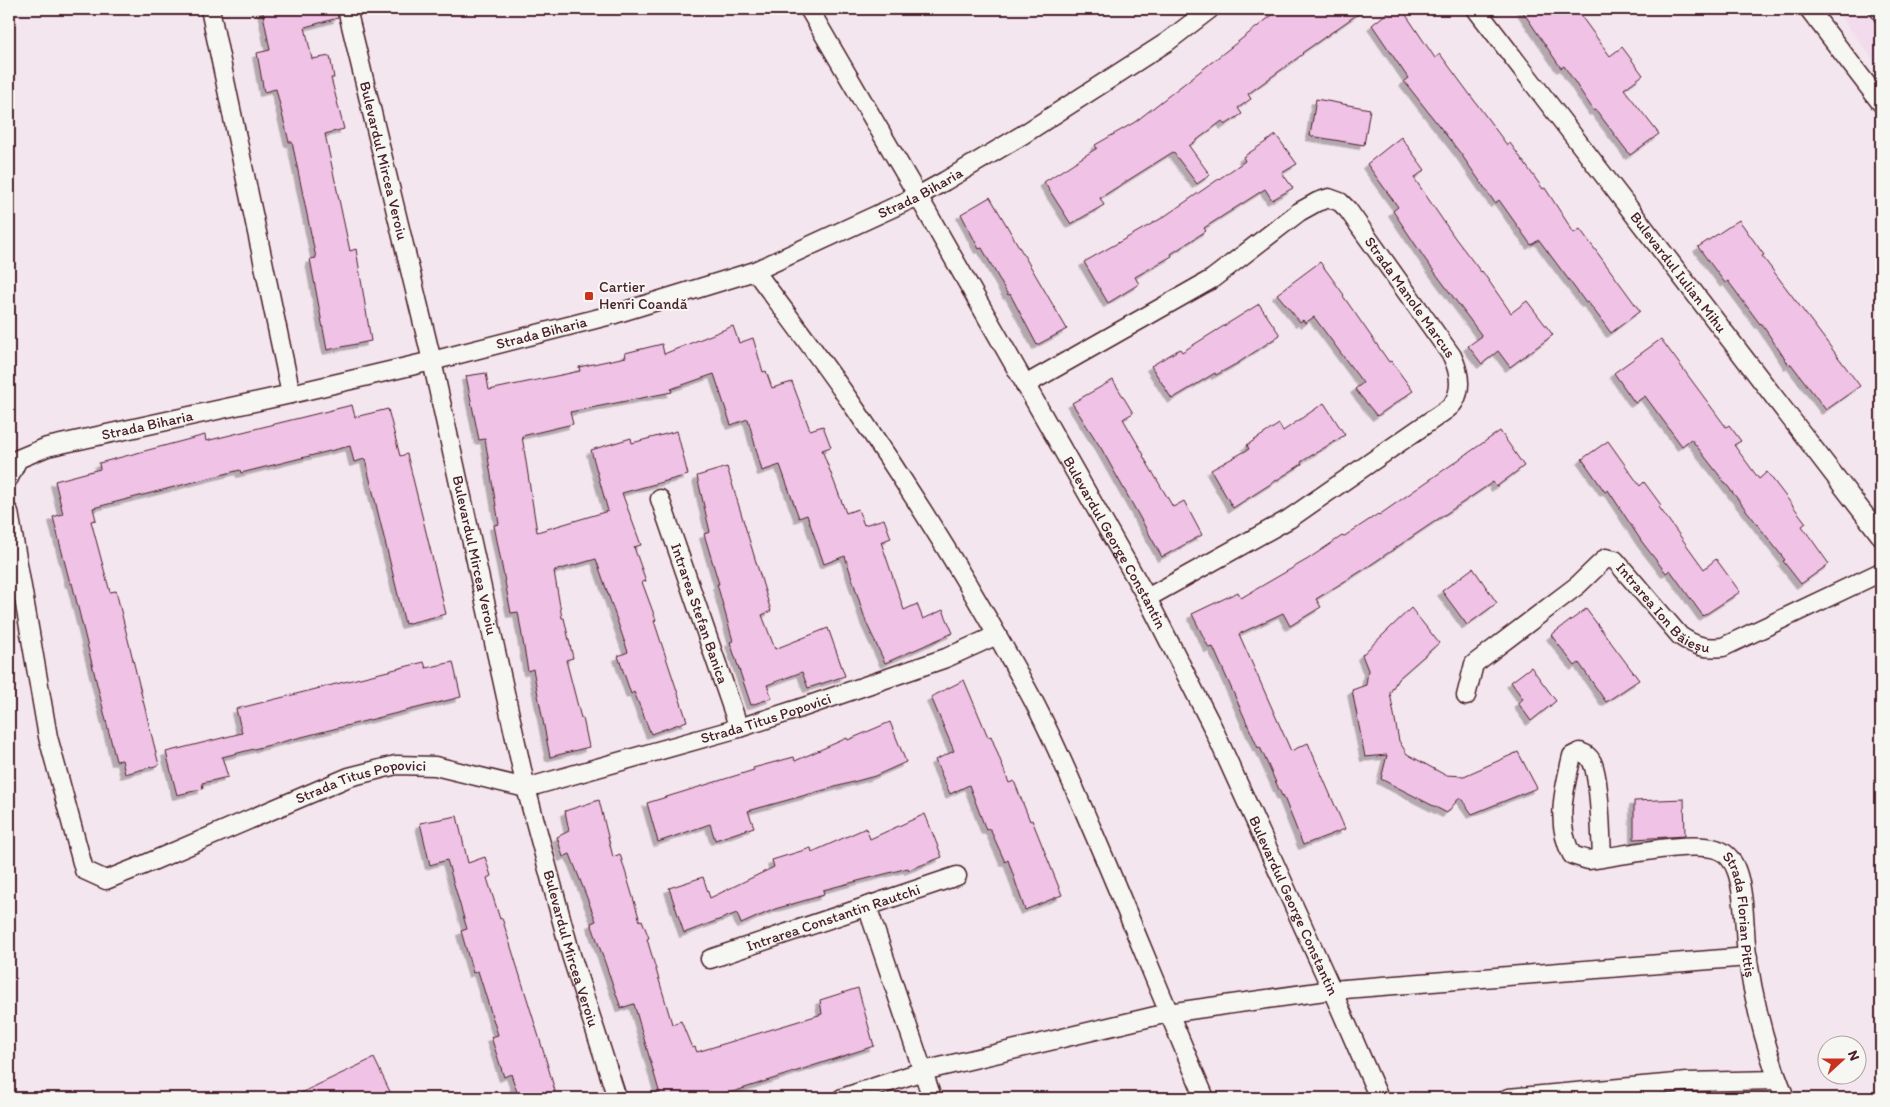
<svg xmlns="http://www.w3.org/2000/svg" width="1890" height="1107" font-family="Itim,sans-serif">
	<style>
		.built { fill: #f2dbec }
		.building { fill: #efc2e6; stroke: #4a1f2b; filter: url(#shadow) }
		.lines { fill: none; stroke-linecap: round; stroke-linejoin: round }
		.service-casing { stroke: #4a1f2b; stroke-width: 12 }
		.minor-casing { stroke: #4a1f2b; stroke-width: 21 }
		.service { stroke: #f6f6f2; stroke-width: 9 }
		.minor { stroke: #f6f6f2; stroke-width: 18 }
		.poi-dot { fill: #c8321e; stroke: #f6f6f2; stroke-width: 2 }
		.labels { text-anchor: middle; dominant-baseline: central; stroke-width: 4; stroke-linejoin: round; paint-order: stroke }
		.street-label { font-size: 15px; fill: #4a1f2b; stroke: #f6f6f2 }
		.poi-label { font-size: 15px; fill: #4a1f2b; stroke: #f6f6f2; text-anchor: start }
	</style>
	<defs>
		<filter id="shadow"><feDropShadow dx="-4.5" dy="4.5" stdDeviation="0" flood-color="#0004"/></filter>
	</defs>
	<rect width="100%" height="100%" fill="#f4e6ee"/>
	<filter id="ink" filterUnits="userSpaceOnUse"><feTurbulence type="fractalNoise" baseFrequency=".02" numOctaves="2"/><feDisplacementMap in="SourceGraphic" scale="10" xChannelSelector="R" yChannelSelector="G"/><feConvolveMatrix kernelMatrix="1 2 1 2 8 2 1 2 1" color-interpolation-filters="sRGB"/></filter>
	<g filter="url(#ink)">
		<!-- built -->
		<path class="built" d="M 1835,9 L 1881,9 L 1881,70 Z"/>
		<!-- building -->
		<path class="building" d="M 262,9 L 337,9 L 338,18 L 305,27 L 312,59 L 330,56 L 334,78 L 331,78 L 344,129 L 325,134 L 350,251 L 356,249 L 371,341 L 327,350 L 310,259 L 316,258 L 292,142 L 289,142 L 276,89 L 264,92 L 257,53 L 270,50 Z
			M 1280,9 L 1365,9 L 1302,53 L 1303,54 L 1248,94 L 1251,99 L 1238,108 L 1242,114 L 1225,125 L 1222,121 L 1189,146 L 1210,175 L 1197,184 L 1173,152 L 1100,198 L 1104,205 L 1071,224 L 1044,182 L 1097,148 L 1095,145 L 1135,122 Z
			M 1392,9 L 1402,9 L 1435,58 L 1440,54 L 1507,145 L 1510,143 L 1543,189 L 1545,188 L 1574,233 L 1580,229 L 1640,311 L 1611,333 L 1588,302 L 1586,303 L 1539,240 L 1531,245 L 1499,200 L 1495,203 L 1461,154 L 1404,81 L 1408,78 L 1372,25 Z
			M 1521,9 L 1576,9 L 1610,56 L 1622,47 L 1643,75 L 1624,89 L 1659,134 L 1630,155 L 1596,110 L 1594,111 L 1564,66 L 1561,68 Z
			M 1316,99 L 1370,109 L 1364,145 L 1310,136 Z
			M 1276,135 L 1297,164 L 1282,173 L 1293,188 L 1272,200 L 1265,189 L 1204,228 L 1206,231 L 1171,254 L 1172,256 L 1135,277 L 1139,284 L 1108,303 L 1084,262 L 1162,218 L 1245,161 L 1243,157 Z
			M 1401,137 L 1425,170 L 1414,178 L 1455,238 L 1481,272 L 1482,271 L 1511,313 L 1527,301 L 1553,335 L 1510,367 L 1498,351 L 1482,364 L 1468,346 L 1482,336 L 1425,259 L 1393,211 L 1398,207 L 1367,164 Z
			M 990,197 L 1067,329 L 1037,345 L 1010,294 L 1008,295 L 982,248 L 979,249 L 961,214 Z
			M 1739,220 L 1764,255 L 1762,256 L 1860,386 L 1826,410 L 1791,364 L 1789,365 L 1761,323 L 1760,324 L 1728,281 L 1725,283 L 1698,247 Z
			M 1320,262 L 1344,295 L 1343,296 L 1389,362 L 1391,361 L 1413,391 L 1377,416 L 1355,389 L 1363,383 L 1314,317 L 1305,323 L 1303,320 L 1300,322 L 1277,294 Z
			M 1259,304 L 1280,335 L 1238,363 L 1216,375 L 1215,373 L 1172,399 L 1151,366 L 1180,349 L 1182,352 Z
			M 733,326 L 739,343 L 753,338 L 763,372 L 766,371 L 772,388 L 792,382 L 810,430 L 823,426 L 831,447 L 822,450 L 846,513 L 858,509 L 864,525 L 884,519 L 891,538 L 881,542 L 904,610 L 917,604 L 923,619 L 943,610 L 953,633 L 885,663 L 866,622 L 845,556 L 824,564 L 807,515 L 799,518 L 780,465 L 762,471 L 748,419 L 731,425 L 714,374 L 671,389 L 672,392 L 570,412 L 573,424 L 522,436 L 537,532 L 608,511 L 591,450 L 631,438 L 632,443 L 677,431 L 688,475 L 622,493 L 641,545 L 634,547 L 646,581 L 642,582 L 656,620 L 654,621 L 687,721 L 651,734 L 634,692 L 631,694 L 618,656 L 628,652 L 596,559 L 554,571 L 562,618 L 564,618 L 573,658 L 566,660 L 581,718 L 583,718 L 589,747 L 550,757 L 533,669 L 528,671 L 518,612 L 511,613 L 494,525 L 499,524 L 485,439 L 479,440 L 466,376 L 486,373 L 489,390 L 580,371 L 579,367 L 626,357 L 625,353 L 662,344 L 664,354 Z
			M 1661,339 L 1726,427 L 1729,425 L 1741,441 L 1734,445 L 1759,479 L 1767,472 L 1806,523 L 1802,526 L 1829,564 L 1801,584 L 1783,561 L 1785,560 L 1691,439 L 1682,446 L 1645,396 L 1635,403 L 1614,373 Z
			M 1113,380 L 1133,413 L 1123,419 L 1144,455 L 1143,456 L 1173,507 L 1184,501 L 1202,535 L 1162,557 L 1101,448 L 1072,403 Z
			M 1324,403 L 1345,435 L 1301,462 L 1302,464 L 1233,508 L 1211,470 L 1249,449 L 1247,445 L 1279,424 L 1283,431 Z
			M 352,405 L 355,417 L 388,409 L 400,456 L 407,454 L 446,614 L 405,624 L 365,459 L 354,462 L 350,446 L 241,473 L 240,470 L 93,508 L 96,520 L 91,521 L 110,592 L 116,591 L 159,765 L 125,774 L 122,760 L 116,761 L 72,583 L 70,583 L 53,517 L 63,514 L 55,481 L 100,469 L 99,463 L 205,435 L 206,441 Z
			M 1500,431 L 1524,466 L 1496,487 L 1493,482 L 1363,570 L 1316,599 L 1321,607 L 1290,626 L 1283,613 L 1239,634 L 1291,751 L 1308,743 L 1345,829 L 1303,845 L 1283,795 L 1282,796 L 1260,747 L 1258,748 L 1213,647 L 1209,648 L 1192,614 L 1238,592 L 1241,598 L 1308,559 L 1342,536 L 1343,537 L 1378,514 L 1379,515 Z
			M 1608,441 L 1640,486 L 1644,482 L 1661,505 L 1659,507 L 1704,569 L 1716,559 L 1740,592 L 1703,616 L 1670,570 L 1666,573 L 1642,542 L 1608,490 L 1605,492 L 1582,459 Z
			M 727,467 L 771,611 L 762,615 L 775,649 L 828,628 L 845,676 L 808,688 L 802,672 L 767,685 L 772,698 L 751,705 L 730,642 L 733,641 L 717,584 L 719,584 L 704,534 L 710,532 L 697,476 Z
			M 1473,568 L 1497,603 L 1467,625 L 1442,591 Z
			M 1411,608 L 1439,643 L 1398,679 L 1390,693 L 1399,741 L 1407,754 L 1445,775 L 1464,776 L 1518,752 L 1537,788 L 1472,814 L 1460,797 L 1447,813 L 1381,779 L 1387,755 L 1365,757 L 1352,690 L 1366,685 L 1368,670 L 1362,655 Z
			M 1586,609 L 1639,680 L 1606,702 L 1579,663 L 1575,666 L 1551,635 Z
			M 424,662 L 426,668 L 453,662 L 461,697 L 222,757 L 228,777 L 202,783 L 203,789 L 177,795 L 166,752 L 242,733 L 236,709 Z
			M 1531,667 L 1556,701 L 1531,721 L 1518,703 L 1523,699 L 1511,682 Z
			M 964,680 L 988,737 L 991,736 L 1009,783 L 1014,781 L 1030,821 L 1032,820 L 1062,895 L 1025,910 L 1008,860 L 1005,862 L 990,829 L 986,830 L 969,785 L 950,794 L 935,760 L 954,751 L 931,697 Z
			M 890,722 L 906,762 L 875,776 L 748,811 L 754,827 L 715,840 L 710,824 L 658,842 L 647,803 L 754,770 L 753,768 L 794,757 L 795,761 L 847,738 L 848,740 Z
			M 1684,799 L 1685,836 L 1634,839 L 1634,801 Z
			M 599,800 L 613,857 L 620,854 L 640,921 L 642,920 L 649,938 L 647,939 L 672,1024 L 681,1021 L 692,1048 L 695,1047 L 697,1052 L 822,1014 L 820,1000 L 858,988 L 874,1046 L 714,1098 L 661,1098 L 634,1004 L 621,1008 L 591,923 L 596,921 L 570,854 L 563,857 L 557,837 L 569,831 L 565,811 Z
			M 925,814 L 942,857 L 909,870 L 908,868 L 823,890 L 824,895 L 775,909 L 741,924 L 737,913 L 684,933 L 669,888 L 703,877 L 710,898 L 774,867 L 772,860 L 811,848 L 812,852 L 866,828 L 870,839 Z
			M 457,816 L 468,863 L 485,857 L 491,876 L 487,878 L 500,919 L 502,918 L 547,1063 L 555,1091 L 551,1093 L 552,1098 L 519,1098 L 511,1074 L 504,1077 L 491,1037 L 498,1035 L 478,971 L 473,973 L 461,931 L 467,929 L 447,860 L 430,865 L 420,823 Z
			M 374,1058 L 393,1098 L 290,1098 Z"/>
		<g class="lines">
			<defs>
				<path id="service" d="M 1873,9 L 1881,20"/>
				<g id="minor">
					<path d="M 210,9 L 291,394"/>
					<path id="s1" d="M 347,9 L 432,361 L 526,788 L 571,955 L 617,1098"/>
					<path id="s2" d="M 809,9 L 918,196 L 1147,598 L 1213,728 L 1332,990 L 1379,1098"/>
					<path id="s3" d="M 1476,9 L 1881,536"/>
					<path d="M 1809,9 L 1881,103"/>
					<path d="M 755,271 C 789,317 824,363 856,410 C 920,503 980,601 1034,702 C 1055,742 1073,785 1091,827 C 1130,917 1166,1008 1205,1098"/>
					<path id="s4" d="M 1025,385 L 1212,279 L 1299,212 L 1317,202 L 1329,198 L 1340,202 L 1348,210 L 1452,356 C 1459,371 1463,387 1454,402 C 1451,408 1441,413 1436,417 L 1289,519 L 1147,598"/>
					<path id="s5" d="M 9,478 L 18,459 L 47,447 L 291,394 L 432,361 L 615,314 L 755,271 L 918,196 L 945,181 L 1024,134 L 1167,42 L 1210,9"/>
					<path id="s6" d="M 660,499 L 739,728"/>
					<path id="s7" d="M 9,512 L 48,737 L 84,870 L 106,880 L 141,866 L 349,777 L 396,765 L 435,766 L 526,788 L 739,728 L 798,709 L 946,658 L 997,635"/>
					<path id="s8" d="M 1466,696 L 1474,664 L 1578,585 L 1606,558 L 1615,560 L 1680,636 C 1695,646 1705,649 1723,647 L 1881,572"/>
					<path id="s9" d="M 1602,858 C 1601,837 1600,778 1592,762 C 1589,756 1586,754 1580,752 L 1572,756 C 1564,789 1555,824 1572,855 L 1588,860 L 1602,858 C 1630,854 1694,840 1719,850 C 1728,854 1734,863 1737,872 C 1745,895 1744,930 1747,955 C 1754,1003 1767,1053 1785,1098"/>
					<path d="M 867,906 L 932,1098"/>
					<path id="s10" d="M 710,959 L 957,876"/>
					<path d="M 842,1098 L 923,1071 L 1168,1013 L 1332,990 L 1748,957"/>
					<path d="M 1508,1098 L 1687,1082 L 1778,1080"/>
				</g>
			</defs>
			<!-- service casing -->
			<use href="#service" class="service-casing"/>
			<!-- minor casing -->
			<use href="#minor" class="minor-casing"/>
			<!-- service -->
			<use href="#service" class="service"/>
			<!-- minor -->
			<use href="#minor" class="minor"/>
		</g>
	</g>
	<!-- markers -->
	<rect class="poi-dot" x="584" y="291" width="10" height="10" rx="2.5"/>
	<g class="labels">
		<!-- street labels -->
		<g class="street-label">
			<text stroke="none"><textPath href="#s1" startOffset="156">Bulevardul Mircea Veroiu</textPath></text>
			<text stroke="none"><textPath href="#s5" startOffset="965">Strada Biharia</textPath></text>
			<text stroke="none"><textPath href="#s3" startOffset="332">Bulevardul Iulian Mihu</textPath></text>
			<text stroke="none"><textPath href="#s4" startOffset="488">Strada Manole Marcus</textPath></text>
			<text stroke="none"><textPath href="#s5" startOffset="560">Strada Biharia</textPath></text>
			<text stroke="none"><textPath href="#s5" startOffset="155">Strada Biharia</textPath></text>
			<text stroke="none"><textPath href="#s2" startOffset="615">Bulevardul George Constantin</textPath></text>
			<text stroke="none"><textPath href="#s1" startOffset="561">Bulevardul Mircea Veroiu</textPath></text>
			<text stroke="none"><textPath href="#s8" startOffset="281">Intrarea Ion Băieșu</textPath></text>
			<text stroke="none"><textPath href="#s6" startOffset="121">Intrarea Stefan Banica</textPath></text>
			<text stroke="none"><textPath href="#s7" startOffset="1085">Strada Titus Popovici</textPath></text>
			<text stroke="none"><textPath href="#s7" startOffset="665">Strada Titus Popovici</textPath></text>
			<text stroke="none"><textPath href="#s2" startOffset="1020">Bulevardul George Constantin</textPath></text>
			<text stroke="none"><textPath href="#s10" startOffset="130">Intrarea Constantin Rautchi</textPath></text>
			<text stroke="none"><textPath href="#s9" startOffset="444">Strada Florian Pittiș</textPath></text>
			<text stroke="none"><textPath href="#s1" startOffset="966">Bulevardul Mircea Veroiu</textPath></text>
		</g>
		<!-- poi labels -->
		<g class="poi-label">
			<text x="599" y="287">Cartier<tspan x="599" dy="17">Henri Coandă</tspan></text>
		</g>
	</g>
	<!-- margin -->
	<rect width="1890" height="1107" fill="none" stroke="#f6f6f2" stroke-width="30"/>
	<rect x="15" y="15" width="1860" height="1077" fill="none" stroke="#4a1f2b" stroke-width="2" filter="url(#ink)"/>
	<!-- north arrow -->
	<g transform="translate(1842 1060) rotate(69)"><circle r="24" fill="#f6f6f2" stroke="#b1a0a2"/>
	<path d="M0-4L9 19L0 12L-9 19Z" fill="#c8321e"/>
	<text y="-8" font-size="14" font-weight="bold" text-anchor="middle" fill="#4a1f2b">N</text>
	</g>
</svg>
